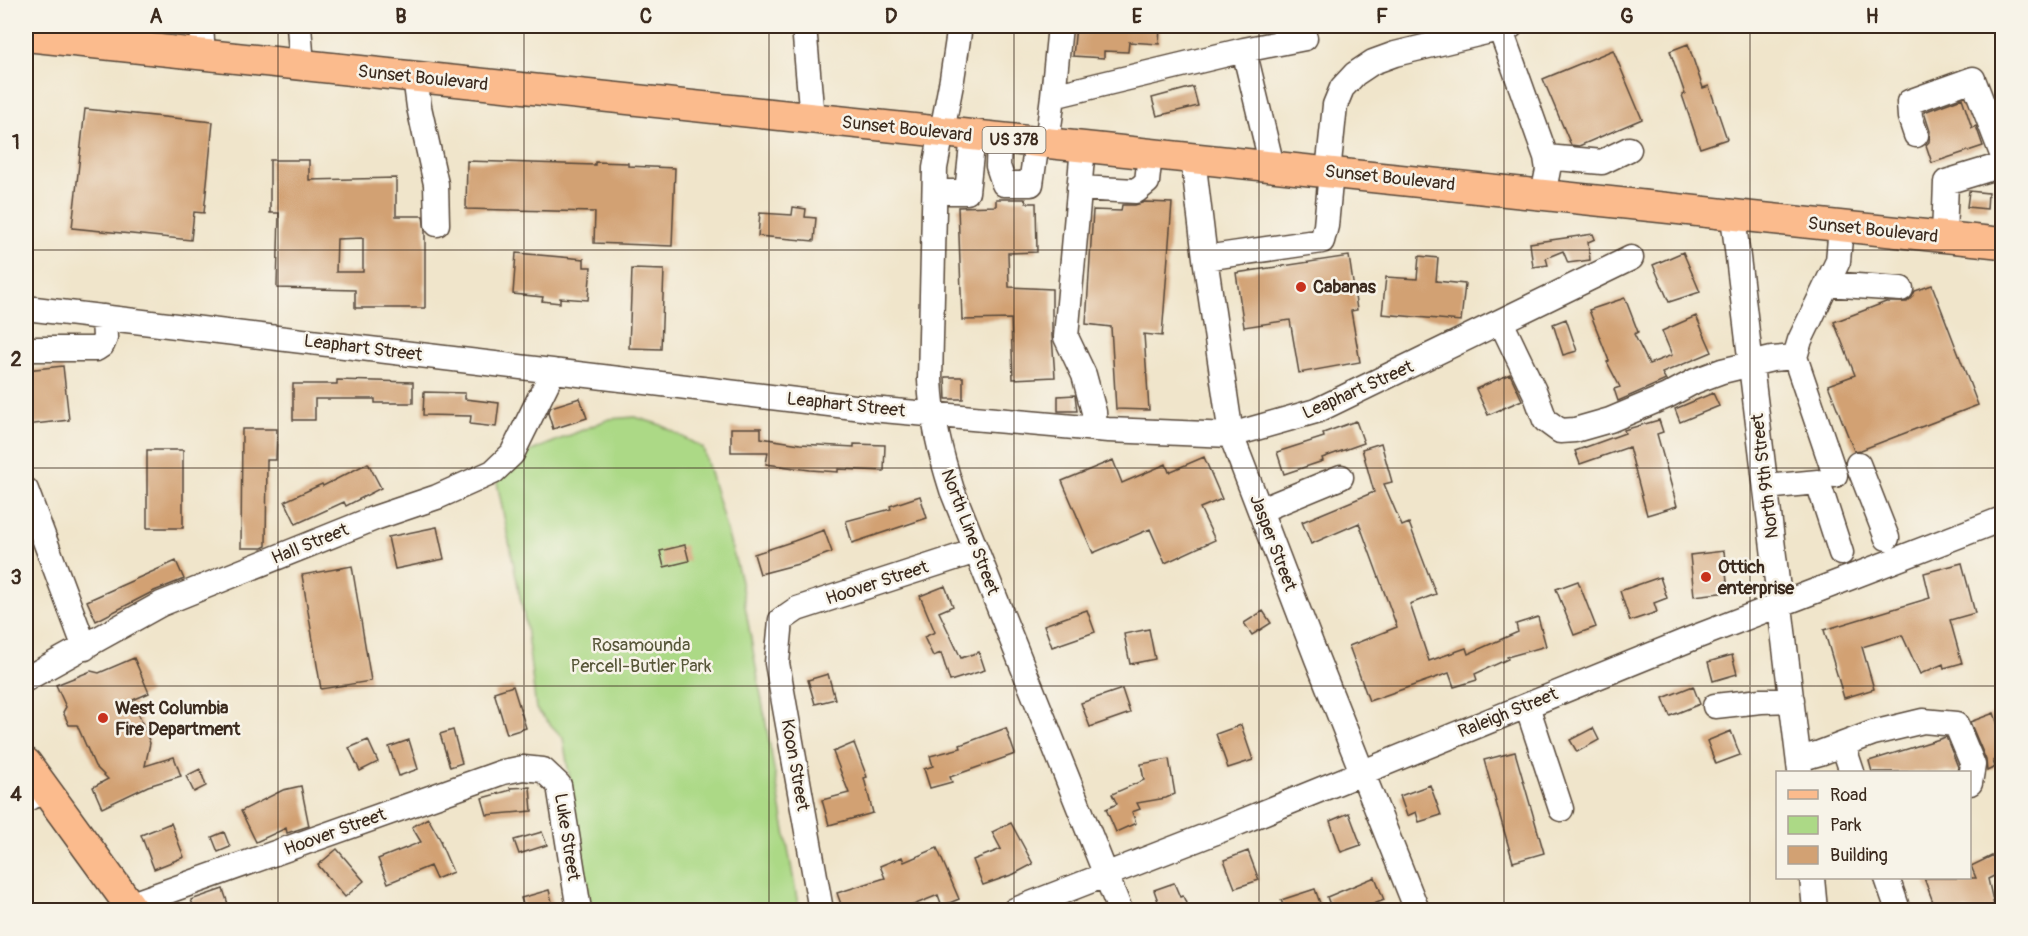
<svg xmlns="http://www.w3.org/2000/svg" width="2028" height="936" font-family="Pangolin,sans-serif">
	<style>
		.green { fill: #acd986; stroke: #748252; stroke-width: 1.5 }
		.building { fill: #d2a173; fill-rule: evenodd }
		.lines { fill: none; stroke-linecap: round; stroke-linejoin: round }
		.minor-casing { stroke: #564638; stroke-width: 27 }
		.major-casing { stroke: #564638; stroke-width: 33 }
		.minor { stroke: #fff; stroke-width: 24 }
		.major { stroke: #fbbb8d; stroke-width: 30 }
		.grid { fill: none; stroke: #3b2a1e; stroke-width: 1.5; stroke-opacity: 0.55 }
		.poi-dot { fill: #c8321e; stroke: #f7f3e8; stroke-width: 2 }
		.labels { text-anchor: middle; dominant-baseline: central; stroke-width: 5; stroke-linejoin: round; paint-order: stroke }
		.shield { fill: #f7f3e8; stroke: #73665b; stroke-width: 1.5 }
		.shield-label { font-size: 16px; font-weight: bold; fill: #3b2a1e }
		.street-label { font-size: 18px; fill: #3b2a1e; stroke: #f7f3e8 }
		.poi-label { font-size: 18px; font-weight: bold; fill: #3b2a1e; stroke: #f7f3e8; text-anchor: start }
		.park-label { font-size: 18px; fill: #575638; stroke: #f7f3e8 }
		.neatline { fill: none; stroke: #3b2a1e; stroke-width: 2 }
		.grid-label { font-size: 20px; text-anchor: middle; font-weight: bold; fill: #3b2a1e }
	</style>
	<rect width="100%" height="100%" fill="#f7f3e8"/>
	<filter id="ink" filterUnits="userSpaceOnUse"><feTurbulence type="fractalNoise" baseFrequency=".0167" numOctaves="2"/><feDisplacementMap in="SourceGraphic" scale="12" xChannelSelector="R" yChannelSelector="G"/><feConvolveMatrix kernelMatrix="1 2 1 2 8 2 1 2 1" color-interpolation-filters="sRGB"/></filter>
	<filter id="wash" filterUnits="userSpaceOnUse"><feTurbulence type="fractalNoise" baseFrequency=".008" numOctaves="4" result="noise"/><feDisplacementMap in="SourceGraphic" scale="24" xChannelSelector="R" yChannelSelector="G"/><feGaussianBlur stdDeviation="1.35" result="paint"/><feColorMatrix in="noise" values="0 0 0 0 0 0 0 0 0 0 0 0 0 0 0 0 0 1.4 0 .05"/><feComposite in="paint" operator="in"/></filter>
	<g filter="url(#wash)">
		<rect width="100%" height="100%" fill="#f0e5cb"/>
		<!-- green -->
		<path class="green" d="M 635,417 L 661,425 L 703,448 L 740,577 L 799,910 L 591,910 L 563,738 L 536,709 L 526,626 L 497,482 L 527,453 L 609,419 Z"/>
		<g id="blocks">
			<!-- building -->
			<path class="building" d="M 1076,26 L 1160,26 L 1159,44 L 1129,42 L 1128,52 L 1104,51 L 1104,58 L 1073,56 Z
				M 1688,44 L 1703,88 L 1709,86 L 1727,139 L 1700,148 L 1682,95 L 1685,94 L 1670,51 Z
				M 1613,50 L 1642,119 L 1579,146 L 1571,145 L 1543,79 Z
				M 1193,87 L 1198,106 L 1157,116 L 1152,98 Z
				M 1962,98 L 1972,128 L 1976,126 L 1983,146 L 1932,163 L 1926,145 L 1929,142 L 1930,131 L 1924,112 Z
				M 85,109 L 213,122 L 204,213 L 194,212 L 191,240 L 72,228 Z
				M 270,160 L 309,160 L 309,180 L 396,178 L 396,216 L 423,216 L 425,231 L 425,308 L 355,308 L 355,290 L 277,288 L 279,213 L 270,213 ZM 363,238 L 363,272 L 336,272 L 337,239 Z
				M 467,161 L 595,165 L 595,162 L 628,163 L 628,166 L 675,168 L 672,246 L 594,243 L 595,212 L 466,209 Z
				M 1969,191 L 1988,193 L 1987,209 L 1967,207 Z
				M 996,199 L 1025,199 L 1026,203 L 1036,203 L 1037,252 L 1008,253 L 1009,287 L 1052,289 L 1052,336 L 1055,377 L 1013,379 L 1011,319 L 962,320 L 958,207 L 996,206 Z
				M 1145,202 L 1172,203 L 1162,336 L 1144,334 L 1149,410 L 1116,409 L 1111,327 L 1086,324 L 1093,210 L 1121,211 L 1122,205 L 1135,205 Z
				M 793,207 L 806,209 L 805,217 L 816,218 L 814,241 L 758,236 L 760,213 L 792,215 Z
				M 1593,234 L 1595,239 L 1588,242 L 1590,260 L 1568,263 L 1563,251 L 1546,258 L 1548,265 L 1533,267 L 1530,243 Z
				M 1683,252 L 1700,292 L 1669,302 L 1653,265 Z
				M 516,253 L 584,259 L 584,267 L 591,267 L 588,300 L 560,298 L 560,303 L 542,301 L 543,297 L 513,294 Z
				M 1349,256 L 1357,310 L 1351,311 L 1360,362 L 1299,373 L 1290,320 L 1244,327 L 1236,273 Z
				M 1419,256 L 1438,258 L 1436,281 L 1465,284 L 1461,321 L 1382,314 L 1386,277 L 1417,279 Z
				M 632,269 L 664,270 L 661,349 L 629,348 Z
				M 1932,285 L 1978,405 L 1861,450 L 1854,451 L 1828,385 L 1855,375 L 1834,322 L 1886,302 L 1907,302 L 1912,297 L 1915,291 Z
				M 1625,298 L 1638,332 L 1634,334 L 1649,364 L 1672,355 L 1662,331 L 1696,316 L 1712,352 L 1662,373 L 1666,380 L 1618,401 L 1614,389 L 1620,387 L 1607,362 L 1609,361 L 1589,310 Z
				M 1566,319 L 1577,351 L 1563,355 L 1553,324 Z
				M 63,366 L 69,420 L 26,425 L 26,370 Z
				M 1510,374 L 1522,400 L 1488,415 L 1476,389 Z
				M 945,377 L 963,377 L 963,399 L 946,399 Z
				M 337,380 L 413,382 L 413,403 L 375,403 L 375,399 L 315,399 L 315,420 L 293,420 L 293,384 L 337,384 Z
				M 424,392 L 465,393 L 465,399 L 499,403 L 496,427 L 470,424 L 471,416 L 423,415 Z
				M 1713,393 L 1719,406 L 1680,422 L 1675,409 Z
				M 1075,395 L 1077,411 L 1058,411 L 1058,396 Z
				M 580,398 L 587,418 L 553,429 L 548,413 L 551,407 Z
				M 1659,420 L 1663,432 L 1657,434 L 1677,506 L 1647,515 L 1629,447 L 1580,464 L 1575,451 L 1625,433 L 1624,430 Z
				M 1356,421 L 1364,443 L 1322,458 L 1323,461 L 1284,474 L 1277,452 L 1324,437 L 1323,433 Z
				M 731,428 L 761,428 L 761,438 L 800,444 L 854,447 L 854,444 L 885,445 L 884,471 L 838,469 L 838,472 L 810,470 L 766,464 L 768,452 L 731,452 Z
				M 242,429 L 277,429 L 276,460 L 267,460 L 266,546 L 262,548 L 241,548 Z
				M 1381,443 L 1392,482 L 1384,484 L 1402,526 L 1409,523 L 1436,594 L 1410,604 L 1429,661 L 1466,648 L 1468,654 L 1518,632 L 1516,624 L 1538,617 L 1546,646 L 1507,657 L 1508,659 L 1475,674 L 1477,680 L 1454,687 L 1449,673 L 1369,701 L 1349,646 L 1397,627 L 1359,523 L 1311,544 L 1302,522 L 1374,492 L 1362,449 Z
				M 147,450 L 183,450 L 183,528 L 147,528 Z
				M 1204,457 L 1222,499 L 1200,508 L 1215,540 L 1165,563 L 1150,529 L 1093,553 L 1062,481 L 1113,460 L 1122,483 L 1166,464 L 1169,472 Z
				M 368,463 L 381,488 L 346,506 L 344,502 L 296,524 L 285,501 L 322,484 L 323,486 Z
				M 920,496 L 927,518 L 852,543 L 846,521 L 891,509 L 890,506 Z
				M 437,527 L 444,559 L 395,569 L 388,537 Z
				M 824,530 L 832,552 L 802,563 L 760,574 L 754,554 L 794,541 Z
				M 685,545 L 689,561 L 664,567 L 660,551 Z
				M 1724,551 L 1728,592 L 1694,596 L 1690,555 Z
				M 176,561 L 184,579 L 154,591 L 96,621 L 87,601 Z
				M 1962,563 L 1975,613 L 1950,620 L 1962,663 L 1944,668 L 1943,664 L 1920,674 L 1902,635 L 1862,647 L 1874,689 L 1844,698 L 1824,630 L 1930,598 L 1924,573 Z
				M 352,566 L 371,681 L 321,689 L 302,575 Z
				M 1660,577 L 1667,598 L 1654,603 L 1657,612 L 1630,621 L 1620,591 Z
				M 1578,581 L 1596,627 L 1574,635 L 1556,589 Z
				M 945,586 L 953,606 L 939,612 L 961,658 L 979,652 L 985,670 L 950,681 L 941,653 L 933,656 L 924,637 L 935,632 L 920,596 Z
				M 1087,610 L 1095,632 L 1052,647 L 1044,625 Z
				M 1263,611 L 1271,623 L 1252,635 L 1244,623 Z
				M 1149,629 L 1155,659 L 1130,664 L 1124,634 Z
				M 1732,655 L 1737,674 L 1713,681 L 1708,662 Z
				M 134,658 L 149,693 L 133,700 L 150,743 L 145,766 L 174,757 L 181,776 L 148,786 L 102,808 L 93,787 L 108,779 L 95,766 L 77,725 L 69,725 L 63,712 L 66,707 L 56,685 L 91,671 L 99,673 Z
				M 828,674 L 835,699 L 815,704 L 808,680 Z
				M 513,686 L 526,728 L 507,734 L 494,692 Z
				M 1693,686 L 1700,704 L 1670,716 L 1663,698 Z
				M 1122,689 L 1130,713 L 1090,727 L 1081,703 Z
				M 1994,713 L 2002,737 L 2002,757 L 1993,761 L 1995,767 L 1987,771 L 1986,760 L 1970,722 Z
				M 1241,725 L 1253,760 L 1228,768 L 1216,734 Z
				M 1006,728 L 1015,754 L 950,777 L 952,782 L 930,788 L 924,769 L 933,766 L 930,756 L 961,748 L 960,745 Z
				M 1593,728 L 1599,740 L 1577,752 L 1570,740 Z
				M 453,730 L 462,763 L 450,767 L 440,734 Z
				M 1731,731 L 1740,755 L 1716,764 L 1707,741 Z
				M 1946,737 L 1958,767 L 1957,772 L 1872,772 L 1869,761 Z
				M 368,740 L 378,762 L 360,771 L 349,748 Z
				M 409,740 L 418,769 L 399,776 L 389,747 Z
				M 854,743 L 867,777 L 864,778 L 873,813 L 829,825 L 822,800 L 849,793 L 833,752 Z
				M 1515,752 L 1544,853 L 1513,862 L 1484,760 Z
				M 1169,759 L 1175,794 L 1166,798 L 1137,803 L 1140,809 L 1132,812 L 1136,823 L 1116,832 L 1106,809 L 1117,804 L 1112,794 L 1144,780 L 1141,764 Z
				M 200,769 L 206,786 L 194,792 L 186,776 Z
				M 1430,785 L 1441,815 L 1419,822 L 1416,812 L 1407,816 L 1400,796 Z
				M 301,786 L 309,826 L 287,833 L 286,828 L 256,842 L 241,811 L 283,790 Z
				M 530,787 L 532,811 L 487,815 L 482,798 L 511,790 L 510,788 Z
				M 1349,813 L 1361,845 L 1341,852 L 1330,821 Z
				M 428,818 L 441,841 L 440,842 L 453,872 L 436,879 L 430,866 L 388,883 L 378,859 L 421,842 L 412,827 Z
				M 171,823 L 184,857 L 154,869 L 141,835 Z
				M 1011,823 L 1033,864 L 1014,874 L 983,885 L 973,860 L 1001,849 L 992,832 Z
				M 224,832 L 230,847 L 218,852 L 212,837 Z
				M 542,832 L 547,845 L 519,854 L 514,840 Z
				M 937,848 L 959,899 L 942,906 L 938,895 L 901,910 L 899,910 L 896,904 L 877,910 L 843,910 L 837,893 L 885,878 L 880,866 L 902,857 L 904,862 Z
				M 337,849 L 364,881 L 345,897 L 318,865 Z
				M 1248,851 L 1259,880 L 1235,888 L 1224,860 Z
				M 2002,851 L 2002,872 L 1988,879 L 1995,910 L 1936,910 L 1924,878 L 1976,878 L 1971,866 Z
				M 1375,877 L 1384,900 L 1359,910 L 1332,910 L 1327,897 Z
				M 1174,883 L 1180,897 L 1183,896 L 1189,910 L 1147,910 L 1147,907 L 1159,904 L 1154,890 Z
				M 223,889 L 230,910 L 195,910 L 191,900 Z
				M 1315,889 L 1321,906 L 1307,910 L 1285,910 L 1281,900 Z
				M 549,890 L 554,910 L 525,910 L 521,898 Z"/>
		</g>
	</g>
	<g filter="url(#ink)">
		<use href="#blocks" fill-opacity="0" stroke="#564638" stroke-width="1.5"/>
		<g class="lines">
			<defs>
				<path id="minor" d="M 201,26 L 203,55
					M 299,26 L 302,66
					M 804,26 L 812,119
					M 960,26 L 952,79 L 935,168 L 930,380 C 932,420 940,452 952,490 L 1120,910
					M 1500,28 L 1546,157 L 1548,170 L 1543,195
					M 1244,50 L 1305,38
					M 415,77 L 419,107 L 436,184 L 437,224
					M 1053,96 L 1060,26
					M 1916,135 L 1910,117 L 1909,102 L 1973,79 L 2002,154
					M 999,138 L 998,166 L 1004,184 L 1031,184 L 1037,142
					M 1047,143 L 1053,96 L 1244,50 L 1272,166
					M 1083,147 L 1066,337 L 1084,375 L 1094,412 L 1095,429
					M 1546,157 L 1602,162 L 1629,149
					M 1193,158 L 1205,258 L 1231,435 L 1317,659 L 1417,910
					M 1328,172 L 1335,105 L 1342,88 L 1355,74 L 1373,62 L 1395,54 L 1511,26
					M 1079,188 L 1136,191 L 1147,182 L 1150,154
					M 935,192 L 967,192 L 973,136
					M 1733,216 L 1800,772
					M 1944,237 L 1946,182 L 2002,165
					M 1205,258 L 1322,241 L 1326,226 L 1331,172
					M 1827,284 L 1901,289
					M 26,308 L 871,409 L 1108,430 L 1231,435 L 1316,411 L 1631,258
					M 1501,322 L 1535,393 L 1545,420 L 1560,431 L 1575,430 L 1610,420 L 1667,396 L 1695,381 L 1722,371 L 1772,359 L 1795,357
					M 26,349 L 96,349 L 102,345 L 105,338 L 104,317
					M 1858,464 L 1887,538
					M 1835,475 L 1795,357 L 1800,340 L 1838,261 L 1841,227
					M 1766,487 L 1818,482 L 1841,553
					M 26,490 L 85,648
					M 1261,510 L 1341,477
					M 26,679 L 161,604 L 375,518 L 437,497 L 493,472 L 512,454 L 553,371
					M 1527,706 L 1561,809
					M 1715,706 L 1761,701 L 1792,700
					M 1843,745 L 1852,772
					M 1799,759 L 1820,753 L 1873,733 L 1923,721 L 1956,724 L 1973,765 L 1970,783
					M 26,799 L 46,791
					M 1812,878 L 1815,910
					M 1887,878 L 1898,910
					M 129,905 L 503,772 L 523,768 L 543,770 L 559,785 L 579,910
					M 821,910 L 777,663 L 781,620 L 797,609 L 976,551
					M 1015,910 L 1221,830 L 1688,640 L 2002,519"/>
				<path id="major" d="M 26,36 L 2002,243
					M 26,763 L 133,910"/>
			</defs>
			<!-- minor casing -->
			<use href="#minor" class="minor-casing"/>
			<!-- major casing -->
			<use href="#major" class="major-casing"/>
			<!-- minor -->
			<use href="#minor" class="minor"/>
			<!-- major -->
			<use href="#major" class="major"/>
		</g>
	</g>
	<!-- grid -->
	<path class="grid" d="M 278,26 L 278,910M 524,26 L 524,910M 769,26 L 769,910M 1014,26 L 1014,910M 1259,26 L 1259,910M 1504,26 L 1504,910M 1750,26 L 1750,910M 26,250 L 2002,250M 26,468 L 2002,468M 26,686 L 2002,686"/>
	<!-- markers -->
	<g class="poi-dot">
		<circle cx="1301" cy="287" r="6"/>
		<circle cx="1706" cy="577" r="6"/>
		<circle cx="103" cy="718" r="6"/>
	</g>
	<g class="labels">
		<!-- shield labels -->
		<rect class="shield" x="982.5" y="127" width="63" height="26" rx="4.5"/>
		<g class="shield-label">
			<text x="1014" y="140">US 378</text>
		</g>
		<!-- street labels -->
		<g class="street-label">
			<text transform="translate(423 78) rotate(6)">Sunset Boulevard</text>
			<text transform="translate(907 129) rotate(6)">Sunset Boulevard</text>
			<text transform="translate(1390 178) rotate(6)">Sunset Boulevard</text>
			<text transform="translate(1873 230) rotate(6)">Sunset Boulevard</text>
			<text transform="translate(363 348) rotate(7)">Leaphart Street</text>
			<text transform="translate(1358 390) rotate(-24)">Leaphart Street</text>
			<text transform="translate(846 405) rotate(6)">Leaphart Street</text>
			<text transform="translate(1765 476) rotate(-97)">North 9th Street</text>
			<text transform="translate(970 532) rotate(69)">North Line Street</text>
			<text transform="translate(1273 543) rotate(69)">Jasper Street</text>
			<text transform="translate(310 544) rotate(-22)">Hall Street</text>
			<text transform="translate(877 583) rotate(-18)">Hoover Street</text>
			<text transform="translate(1508 713) rotate(-22)">Raleigh Street</text>
			<text transform="translate(795 765) rotate(80)">Koon Street</text>
			<text transform="translate(335 832) rotate(-20)">Hoover Street</text>
			<text transform="translate(567 837) rotate(81)">Luke Street</text>
		</g>
		<!-- poi labels -->
		<g class="poi-label">
			<text x="1313" y="287">Cabanas</text>
			<text x="1718" y="567">Ottich<tspan x="1718" dy="21">enterprise</tspan></text>
			<text x="115" y="708">West Columbia<tspan x="115" dy="21">Fire Department</tspan></text>
		</g>
		<!-- park labels -->
		<g class="park-label">
			<text x="641" y="645">Rosamounda<tspan x="641" dy="21">Percell-Butler Park</tspan></text>
		</g>
	</g>
	<!-- margin -->
	<rect width="2028" height="936" fill="none" stroke="#f7f3e8" stroke-width="66"/>
	<!-- legend -->
	<rect x="1776" y="771" width="195" height="108" fill="#f7f3e8" stroke="#aca397" stroke-width="1.5"/>
	<rect x="1788" y="790" width="30" height="9" fill="#fbbb8d" stroke="#aca397" stroke-width="1.5"/>
	<text x="1830" y="801" font-size="18" fill="#3b2a1e">Road</text>
	<rect x="1788" y="816" width="30" height="18" fill="#acd986" stroke="#aca397" stroke-width="1.5"/>
	<text x="1830" y="831" font-size="18" fill="#3b2a1e">Park</text>
	<rect x="1788" y="846" width="30" height="18" fill="#d2a173" stroke="#aca397" stroke-width="1.5"/>
	<text x="1830" y="861" font-size="18" fill="#3b2a1e">Building</text>
	<rect x="33" y="33" width="1962" height="870" class="neatline"/>
	<g class="grid-label">
		<text x="156" y="23">A</text>
		<text x="401" y="23">B</text>
		<text x="646" y="23">C</text>
		<text x="891" y="23">D</text>
		<text x="1137" y="23">E</text>
		<text x="1382" y="23">F</text>
		<text x="1627" y="23">G</text>
		<text x="1872" y="23">H</text>
		<text x="16" y="149">1</text>
		<text x="16" y="366">2</text>
		<text x="16" y="584">3</text>
		<text x="16" y="801">4</text>
	</g>
</svg>
